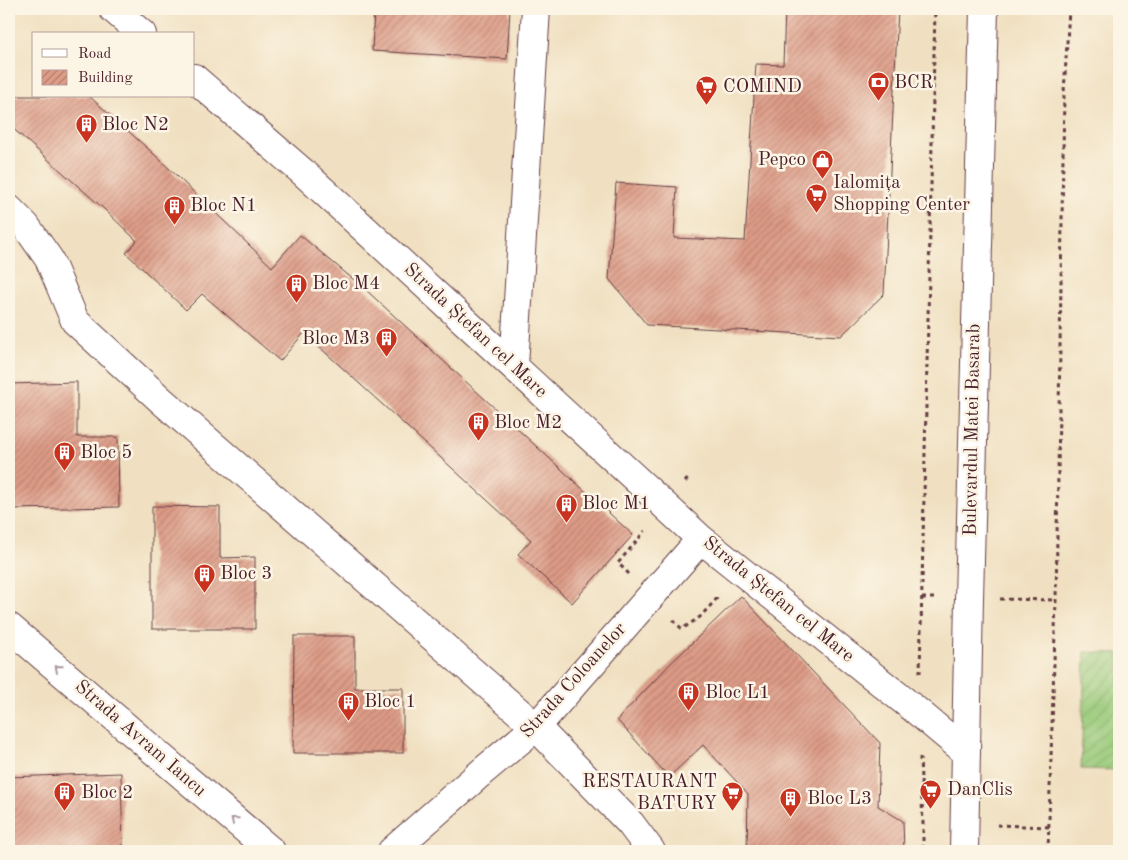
<svg xmlns="http://www.w3.org/2000/svg" width="1128" height="860" font-family="'Old Standard TT',serif">
	<style>
		.garden { fill: url(#garden-furrows); stroke: #727452 }
		.building { fill: url(#building-hatch) }
		.lines { fill: none; stroke-linecap: round; stroke-linejoin: round }
		.minor-casing { stroke: #633c42; stroke-width: 30 }
		.major-casing { stroke: #633c42; stroke-width: 30 }
		.path { stroke: #633c42; stroke-width: 3; stroke-dasharray: 4 4; stroke-linecap: butt }
		.minor { stroke: #fff; stroke-width: 28 }
		.major { stroke: #fff; stroke-width: 28 }
		.oneway { stroke: #ae9aa0 }
		.labels { text-anchor: middle; dominant-baseline: central; stroke-width: 5; stroke-linejoin: round; paint-order: stroke }
		.poi-label { font-size: 19px; fill: #4a1f2b; stroke: #fcf5e5; text-anchor: start }
		.street-label { font-size: 19px; fill: #4a1f2b; stroke: #fcf5e5 }
	</style>
	<defs>
		<pattern id="garden-furrows" width="10" height="10" patternUnits="userSpaceOnUse" patternTransform="scale(1.25)"><rect width="10" height="10" fill="#9aca7a"/><path d="M-1 1l2-2M0 10L10 0M9 11l2-2" fill="none" stroke="#86ad6a"/></pattern>
		<pattern id="building-hatch" width="6" height="6" patternUnits="userSpaceOnUse" patternTransform="scale(1.25)"><rect width="6" height="6" fill="#dd9b86"/><path d="M-1 1l2-2M0 6l6-6M5 7l2-2" fill="none" stroke="#b57e6e"/></pattern>
	</defs>
	<rect width="100%" height="100%" fill="#fcf5e5"/>
	<filter id="ink" filterUnits="userSpaceOnUse"><feTurbulence type="fractalNoise" baseFrequency=".02" numOctaves="2"/><feDisplacementMap in="SourceGraphic" scale="10" xChannelSelector="R" yChannelSelector="G"/><feConvolveMatrix kernelMatrix="1 2 1 2 8 2 1 2 1" color-interpolation-filters="sRGB"/></filter>
	<filter id="wash" filterUnits="userSpaceOnUse"><feTurbulence type="fractalNoise" baseFrequency=".0096" numOctaves="4" result="noise"/><feDisplacementMap in="SourceGraphic" scale="20" xChannelSelector="R" yChannelSelector="G"/><feGaussianBlur stdDeviation="1.12" result="paint"/><feColorMatrix in="noise" values="0 0 0 0 0 0 0 0 0 0 0 0 0 0 0 0 0 1.4 0 .05"/><feComposite in="paint" operator="in"/></filter>
	<g filter="url(#wash)">
		<rect width="100%" height="100%" fill="#f0e0c1"/>
		<!-- garden -->
		<path class="garden" d="M 1085,652 L 1119,653 L 1119,770 L 1081,769 Z"/>
		<g id="blocks">
			<!-- building -->
			<path class="building" d="M 374,9 L 510,9 L 507,59 L 372,51 Z
				M 785,9 L 898,9 L 884,294 L 841,336 L 647,325 L 609,279 L 616,183 L 677,187 L 674,238 L 745,241 L 756,64 L 783,65 Z
				M 9,96 L 89,96 L 155,155 L 272,267 L 300,235 L 366,290 L 633,535 L 572,603 L 518,554 L 531,540 L 304,333 L 280,361 L 202,294 L 186,310 L 126,253 L 137,241 L 104,209 L 9,125 Z
				M 77,382 L 77,437 L 118,437 L 119,507 L 9,509 L 9,384 Z
				M 152,506 L 220,507 L 220,558 L 255,557 L 255,629 L 152,629 Z
				M 741,596 L 880,743 L 878,806 L 903,821 L 904,851 L 747,851 L 748,794 L 703,745 L 669,777 L 617,720 L 670,664 Z
				M 294,636 L 355,636 L 355,688 L 403,688 L 403,753 L 293,753 Z
				M 121,773 L 123,851 L 45,851 L 45,846 L 9,848 L 9,777 Z"/>
		</g>
	</g>
	<g filter="url(#ink)">
		<use href="#blocks" fill-opacity="0" stroke="#633c42" stroke-width="1"/>
		<g class="lines">
			<defs>
				<path id="minor" d="M 113,9 L 142,34
					M 194,78 L 305,174 L 701,539 L 918,712 L 966,752
					M 9,209 L 26,226 L 49,259 L 75,321 L 161,400 L 536,727 L 630,823 L 651,851
					M 514,366 L 536,9
					M 9,627 L 271,851
					M 392,851 L 483,771 L 536,727 L 701,539"/>
				<path id="major" d="M 964,851 L 969,599 L 984,9"/>
			</defs>
			<!-- minor casing -->
			<use href="#minor" class="minor-casing"/>
			<!-- major casing -->
			<use href="#major" class="major-casing"/>
			<!-- path -->
			<path class="path" d="M 685,482 L 690,476
				M 629,574 L 618,563 L 645,531
				M 922,598 L 937,598
				M 1000,599 L 1056,600
				M 673,620 L 682,629 L 700,617 L 720,595
				M 920,673 L 935,9
				M 920,757 L 923,823 L 923,851
				M 997,825 L 1049,827
				M 1048,851 L 1056,600 L 1064,93 L 1069,9"/>
			<!-- minor -->
			<use href="#minor" class="minor"/>
			<!-- major -->
			<use href="#major" class="major"/>
		</g>
		<!-- one-way arrows -->
		<defs><path id="oneway-chevron" d="M-2-3.5L2.5 0L-2 3.5" fill="none" stroke-width="1.6" stroke-linecap="round" stroke-linejoin="round" transform="scale(1.25)"/></defs>
		<g class="oneway">
			<use href="#oneway-chevron" transform="translate(58 668) rotate(-139)"/>
			<use href="#oneway-chevron" transform="translate(234 820) rotate(-139)"/>
		</g>
	</g>
	<!-- icons -->
	<defs>
		<symbol id="bank-pin" viewBox="-11 -11 22 30"><path d="M0 17L-7.5 6A9.5 9.5 0 1 1 7.5 6Z" fill="#c8321e" stroke="#fcf5e5"/><path d="M-6-4H6V4H-6ZM0-2.3a2.3 2.3 0 1 0 0 4.6a2.3 2.3 0 1 0 0-4.6Z" fill="#fff"/></symbol>
		<symbol id="supermarket-pin" viewBox="-11 -11 22 30"><path d="M0 17L-7.5 6A9.5 9.5 0 1 1 7.5 6Z" fill="#c8321e" stroke="#fcf5e5"/><path d="M-6-5.5h2.5l.6 2H6L4.5 2H-2.5L-4.4-4H-6ZM-1.5 3.2a1.3 1.3 0 1 0 .1 0ZM3 3.2a1.3 1.3 0 1 0 .1 0Z" fill="#fff"/></symbol>
		<symbol id="building-pin" viewBox="-11 -11 22 30"><path d="M0 17L-7.5 6A9.5 9.5 0 1 1 7.5 6Z" fill="#c8321e" stroke="#fcf5e5"/><path d="M-4-6H4V6H1V3H-1V6H-4ZM-2.5-4.3h1.7v1.8h-1.7ZM.8-4.3h1.7v1.8H.8ZM-2.5-1h1.7V.8h-1.7ZM.8-1h1.7V.8H.8Z" fill="#fff"/></symbol>
		<symbol id="shop-pin" viewBox="-11 -11 22 30"><path d="M0 17L-7.5 6A9.5 9.5 0 1 1 7.5 6Z" fill="#c8321e" stroke="#fcf5e5"/><path d="M-5-2.5h2.3a2.7 3.5 0 0 1 5.4 0H5L5.5 6h-11ZM-1.5-2.5h3a1.5 2.3 0 0 0-3 0Z" fill="#fff"/></symbol>
	</defs>
	<g fill-rule="evenodd">
		<use href="#bank-pin" x="866" y="70" width="25" height="34"/>
		<use href="#supermarket-pin" x="694" y="74" width="25" height="34"/>
		<use href="#building-pin" x="74" y="112" width="25" height="34"/>
		<use href="#shop-pin" x="810" y="148" width="25" height="34"/>
		<use href="#supermarket-pin" x="804" y="182" width="25" height="34"/>
		<use href="#building-pin" x="162" y="194" width="25" height="34"/>
		<use href="#building-pin" x="284" y="272" width="25" height="34"/>
		<use href="#building-pin" x="374" y="326" width="25" height="34"/>
		<use href="#building-pin" x="466" y="410" width="25" height="34"/>
		<use href="#building-pin" x="52" y="440" width="25" height="34"/>
		<use href="#building-pin" x="554" y="492" width="25" height="34"/>
		<use href="#building-pin" x="192" y="562" width="25" height="34"/>
		<use href="#building-pin" x="676" y="680" width="25" height="34"/>
		<use href="#building-pin" x="336" y="690" width="25" height="34"/>
		<use href="#supermarket-pin" x="918" y="778" width="25" height="34"/>
		<use href="#building-pin" x="52" y="780" width="25" height="34"/>
		<use href="#supermarket-pin" x="720" y="780" width="25" height="34"/>
		<use href="#building-pin" x="778" y="786" width="25" height="34"/>
	</g>
	<g class="labels">
		<!-- poi labels -->
		<g class="poi-label">
			<text x="894" y="83">BCR</text>
			<text x="723" y="87">COMIND</text>
			<text x="102" y="125">Bloc N2</text>
			<text x="806" y="160" text-anchor="end">Pepco</text>
			<text x="833" y="183">Ialomița<tspan x="833" dy="22">Shopping Center</tspan></text>
			<text x="190" y="206">Bloc N1</text>
			<text x="312" y="284">Bloc M4</text>
			<text x="370" y="339" text-anchor="end">Bloc M3</text>
			<text x="494" y="423">Bloc M2</text>
			<text x="80" y="453">Bloc 5</text>
			<text x="582" y="504">Bloc M1</text>
			<text x="220" y="574">Bloc 3</text>
			<text x="705" y="693">Bloc L1</text>
			<text x="364" y="702">Bloc 1</text>
			<text x="717" y="782" text-anchor="end">RESTAURANT<tspan x="717" dy="22">BATURY</tspan></text>
			<text x="947" y="790">DanClis</text>
			<text x="81" y="793">Bloc 2</text>
			<text x="807" y="799">Bloc L3</text>
		</g>
		<!-- street labels -->
		<g class="street-label">
			<text transform="translate(475 331) rotate(43)">Strada Ștefan cel Mare</text>
			<text transform="translate(973 430) rotate(-89)">Bulevardul Matei Basarab</text>
			<text transform="translate(778 600) rotate(39)">Strada Ștefan cel Mare</text>
			<text transform="translate(574 681) rotate(-48)">Strada Coloanelor</text>
			<text transform="translate(140 739) rotate(41)">Strada Avram Iancu</text>
		</g>
	</g>
	<!-- margin -->
	<rect width="1128" height="860" fill="none" stroke="#fcf5e5" stroke-width="30"/>
	<!-- legend -->
	<rect x="32" y="32" width="162" height="65" fill="#fcf5e5" stroke="#b59f9b"/>
	<rect x="42" y="49" width="25" height="8" fill="#ffffff" stroke="#b59f9b"/>
	<text x="78" y="58" font-size="15" fill="#4a1f2b">Road</text>
	<rect x="42" y="70" width="25" height="15" fill="url(#building-hatch)" stroke="#b59f9b"/>
	<text x="78" y="82" font-size="15" fill="#4a1f2b">Building</text>
</svg>
